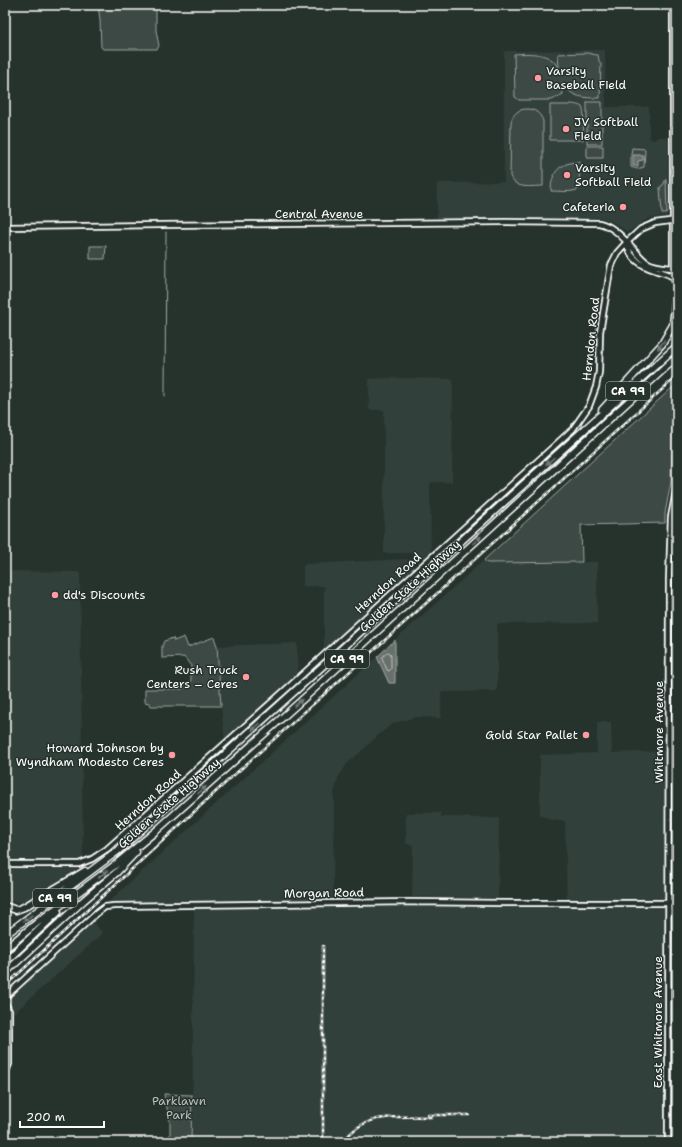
<svg xmlns="http://www.w3.org/2000/svg" width="682" height="1147" font-family="'Shantell Sans',sans-serif">
	<style>
		.built { fill: #333f3a }
		.green { fill: #3e4944; stroke: #9ea4a2 }
		.water { fill: #67706c; stroke: #a4a9a7 }
		.lines { fill: none; stroke-linecap: round; stroke-linejoin: round }
		.shore { stroke: #c2c6c4; stroke-width: 1 }
		.stream { stroke: #a4a9a7; stroke-width: 1 }
		.secondary-casing { stroke: #fff; stroke-width: 8 }
		.highway-casing { stroke: #fff; stroke-width: 9 }
		.secondary { stroke: #26332d; stroke-width: 4.5 }
		.highway { stroke: #26332d; stroke-width: 6 }
		.rail-casing { stroke: #fff; stroke-width: 2.5 }
		.rail { stroke: #26332d; stroke-width: 1; stroke-dasharray: 3; stroke-linecap: butt }
		.oneway { fill: #727a76 }
		.poi-dot { fill: #ff9aa2; stroke: #26332d; stroke-width: 1.5 }
		.labels { text-anchor: middle; dominant-baseline: central; stroke-width: 3; stroke-linejoin: round; paint-order: stroke }
		.shield { fill: #26332d; stroke: #bec2c0; stroke-width: 1 }
		.shield-label { font-size: 11px; font-weight: bold; fill: #fff }
		.poi-label { font-size: 12px; fill: #fff; stroke: #26332d; text-anchor: start }
		.street-label { font-size: 12px; fill: #fff; stroke: #26332d }
		.park-label { font-size: 12px; fill: #bbbfbe; stroke: #26332d }
	</style>
	<rect width="100%" height="100%" fill="#26332d"/>
	<filter id="ink" filterUnits="userSpaceOnUse"><feTurbulence type="fractalNoise" baseFrequency=".025" numOctaves="2"/><feDisplacementMap in="SourceGraphic" scale="8" xChannelSelector="R" yChannelSelector="G"/><feConvolveMatrix kernelMatrix="1 2 1 2 8 2 1 2 1" color-interpolation-filters="sRGB"/></filter>
	<g filter="url(#ink)">
		<!-- built -->
		<path class="built" d="M 605,50 L 606,107 L 649,107 L 649,138 L 654,140 L 658,137 L 666,137 L 668,140 L 668,213 L 667,216 L 649,218 L 628,232 L 611,221 L 601,218 L 438,220 L 437,218 L 437,183 L 504,182 L 504,51 Z
			M 390,378 L 453,379 L 452,482 L 433,482 L 430,484 L 431,555 L 426,559 L 412,553 L 384,553 L 384,410 L 369,410 L 369,379 Z
			M 406,559 L 412,562 L 415,569 L 324,651 L 324,586 L 303,586 L 303,566 L 306,564 Z
			M 484,560 L 487,563 L 597,562 L 597,623 L 497,624 L 497,691 L 441,692 L 441,718 L 416,717 L 394,723 L 383,731 L 347,764 L 338,778 L 334,793 L 333,896 L 332,898 L 330,899 L 293,900 L 273,901 L 195,902 L 193,901 L 187,903 L 116,904 L 104,906 L 377,657 L 389,683 L 395,683 L 395,640 Z
			M 5,571 L 78,572 L 80,574 L 83,860 L 5,861 Z
			M 297,643 L 298,676 L 225,741 L 221,706 L 217,646 Z
			M 597,722 L 611,722 L 612,753 L 669,751 L 667,1142 L 192,1142 L 194,909 L 567,904 L 565,821 L 551,820 L 540,815 L 540,755 L 597,753 Z
			M 406,813 L 441,813 L 441,817 L 499,818 L 498,898 L 412,897 L 413,845 L 406,844 Z
			M 88,865 L 27,900 L 20,902 L 8,901 L 5,897 L 5,867 L 79,867 Z
			M 677,904 L 677,961 L 670,961 L 671,905 Z
			M 92,921 L 103,933 L 14,1013 L 10,1006 L 10,998 Z
			M 7,1077 L 7,1092 L 10,1092 L 10,1132 L 5,1132 L 5,1078 Z
			M 672,1095 L 677,1095 L 677,1124 L 672,1124 Z"/>
		<!-- green -->
		<path class="green" d="M 98,5 L 156,5 L 156,30 L 159,46 L 157,49 L 103,49 L 101,47 L 100,20 Z
			M 586,53 C 591,53 593,55 598,55 L 599,61 L 601,64 L 600,98 C 584,98 571,98 562,82 L 563,94 L 552,100 L 519,100 L 515,97 L 514,54 C 531,53 550,52 559,68 L 558,54 Z
			M 587,102 L 602,102 L 602,144 L 587,144 Z
			M 570,104 C 573,104 580,105 582,107 C 585,111 583,132 583,140 L 550,140 L 550,105 L 570,105 Z
			M 527,109 C 535,109 540,113 543,121 L 543,186 C 530,186 516,190 510,176 L 511,122 C 513,114 518,109 527,109 Z
			M 587,146 L 603,146 L 603,158 L 587,158 Z
			M 632,148 L 645,149 L 644,167 L 637,169 L 631,167 L 631,155 Z
			M 580,162 L 579,189 C 572,193 559,191 551,191 C 551,172 560,162 580,162 Z
			M 666,179 L 667,213 L 665,214 L 662,214 L 660,187 L 663,185 Z
			M 90,246 L 106,246 L 105,259 L 90,259 Z
			M 673,387 L 671,482 L 665,513 L 665,523 L 581,525 L 582,562 L 487,563 L 484,560 Z
			M 184,637 L 188,647 L 214,637 L 217,646 L 221,706 L 151,706 L 149,703 L 145,702 L 145,689 L 183,689 L 191,682 L 191,666 L 184,657 L 162,658 L 162,646 L 164,641 L 173,638 L 174,641 Z
			M 164,1094 L 192,1095 L 191,1142 L 170,1142 L 170,1122 Z"/>
		<!-- water -->
		<path class="water" d="M 633,155 L 643,155 L 643,160 L 638,161 L 638,166 L 633,166 Z
			M 395,640 L 395,683 L 389,683 L 377,657 Z"/>
		<g class="lines">
			<!-- shore -->
			<path class="shore" d="M 388,652 L 391,654 L 391,669 L 389,671 L 387,670 L 382,658 Z"/>
			<!-- stream -->
			<path class="stream" d="M 165,396 L 166,232"/>
			<defs>
				<path id="secondary" d="M 673,5 L 673,268 L 677,299
					M 5,227 L 160,225 L 504,222 L 599,223 C 613,226 622,237 632,247 C 637,252 641,259 648,263 C 655,267 665,267 673,268
					M 626,243 C 630,257 641,266 655,270 C 662,273 666,272 673,277
					M 5,864 L 79,864 L 92,859 L 107,849 L 291,685 L 573,429 L 589,406 L 596,387 L 599,372 L 600,332 L 611,265 L 617,253 L 626,243 L 641,229 L 655,223 L 677,220
					M 5,997 L 97,913 L 105,907 L 114,906 L 410,902 L 503,903 L 677,903
					M 5,1003 L 9,1011 L 9,1064 L 5,1074
					M 668,1142 L 669,580 L 671,517 L 677,487"/>
				<path id="highway" d="M 673,268 L 677,268
					M 602,410 L 662,344 L 673,325 L 676,296
					M 5,906 L 16,910 L 24,907 L 85,871
					M 5,935 L 119,850 L 677,346
					M 5,949 L 38,922 L 115,865 L 157,830 L 313,690 L 677,357
					M 5,962 L 58,912
					M 5,973 L 84,900 L 117,872 L 136,852"/>
			</defs>
			<!-- secondary casing -->
			<use href="#secondary" class="secondary-casing"/>
			<!-- highway casing -->
			<use href="#highway" class="highway-casing"/>
			<!-- secondary -->
			<use href="#secondary" class="secondary"/>
			<!-- highway -->
			<use href="#highway" class="highway"/>
			<defs>
				<path id="rail" d="M 323,946 L 323,1142
					M 5,986 L 233,776 L 442,589 L 677,376
					M 428,1115 L 469,1115
					M 343,1142 C 365,1111 398,1117 432,1117"/>
			</defs>
			<!-- rail casing -->
			<use href="#rail" class="rail-casing"/>
			<!-- rail -->
			<use href="#rail" class="rail"/>
		</g>
		<!-- one-way arrows -->
		<defs><path id="oneway-solid" d="M-6-.8H1V-3.2L6.5 0L1 3.2V.8H-6Z"/></defs>
		<g class="oneway">
			<use href="#oneway-solid" transform="translate(661 345) rotate(128)"/>
			<use href="#oneway-solid" transform="translate(550 461) rotate(138)"/>
			<use href="#oneway-solid" transform="translate(477 540) rotate(-42)"/>
			<use href="#oneway-solid" transform="translate(298 703) rotate(-42)"/>
			<use href="#oneway-solid" transform="translate(256 727) rotate(138)"/>
			<use href="#oneway-solid" transform="translate(202 790) rotate(-42)"/>
			<use href="#oneway-solid" transform="translate(103 874) rotate(-36)"/>
			<use href="#oneway-solid" transform="translate(28 918) rotate(143)"/>
		</g>
	</g>
	<!-- markers -->
	<g class="poi-dot">
		<circle cx="538" cy="78" r="4"/>
		<circle cx="566" cy="129" r="4"/>
		<circle cx="567" cy="175" r="4"/>
		<circle cx="623" cy="207" r="4"/>
		<circle cx="55" cy="595" r="4"/>
		<circle cx="246" cy="677" r="4"/>
		<circle cx="586" cy="735" r="4"/>
		<circle cx="172" cy="755" r="4"/>
	</g>
	<g class="labels">
		<!-- shield labels -->
		<g class="shield">
			<rect x="606" y="382" width="44" height="18" rx="3"/>
			<rect x="325" y="650" width="44" height="18" rx="3"/>
			<rect x="33" y="889" width="44" height="18" rx="3"/>
		</g>
		<g class="shield-label">
			<text x="628" y="391">CA 99</text>
			<text x="347" y="659">CA 99</text>
			<text x="55" y="898">CA 99</text>
		</g>
		<!-- poi labels -->
		<g class="poi-label">
			<text x="546" y="71">Varsity<tspan x="546" dy="14">Baseball Field</tspan></text>
			<text x="574" y="122">JV Softball<tspan x="574" dy="14">Field</tspan></text>
			<text x="575" y="168">Varsity<tspan x="575" dy="14">Softball Field</tspan></text>
			<text x="615" y="207" text-anchor="end">Cafeteria</text>
			<text x="63" y="595">dd's Discounts</text>
			<text x="238" y="670" text-anchor="end">Rush Truck<tspan x="238" dy="14">Centers – Ceres</tspan></text>
			<text x="578" y="735" text-anchor="end">Gold Star Pallet</text>
			<text x="164" y="748" text-anchor="end">Howard Johnson by<tspan x="164" dy="14">Wyndham Modesto Ceres</tspan></text>
		</g>
		<!-- street labels -->
		<g class="street-label">
			<text x="319" y="214">Central Avenue</text>
			<text transform="translate(591 339) rotate(-84)">Herndon Road</text>
			<text transform="translate(388 583) rotate(-42)">Herndon Road</text>
			<text transform="translate(410 586) rotate(-42)">Golden State Highway</text>
			<text transform="translate(659 732) rotate(-90)">Whitmore Avenue</text>
			<text transform="translate(148 800) rotate(-42)">Herndon Road</text>
			<text transform="translate(169 803) rotate(-41)">Golden State Highway</text>
			<text transform="translate(324 893) rotate(-1)">Morgan Road</text>
			<text transform="translate(658 1022) rotate(-90)">East Whitmore Avenue</text>
		</g>
		<!-- park labels -->
		<g class="park-label">
			<text x="179" y="1101">Parklawn<tspan x="179" dy="14">Park</tspan></text>
		</g>
	</g>
	<!-- margin -->
	<rect width="682" height="1147" fill="none" stroke="#26332d" stroke-width="20"/>
	<rect x="10" y="10" width="662" height="1127" fill="none" stroke="#fff" stroke-width="1.5" filter="url(#ink)"/>
	<!-- scale -->
	<path d="M20 1121v6h84v-6" fill="none" stroke="#ffffff" stroke-width="2"/>
	<text x="26" y="1121" font-size="12" fill="#ffffff" stroke="#26332d" stroke-width="3" paint-order="stroke">200 m</text>
</svg>
